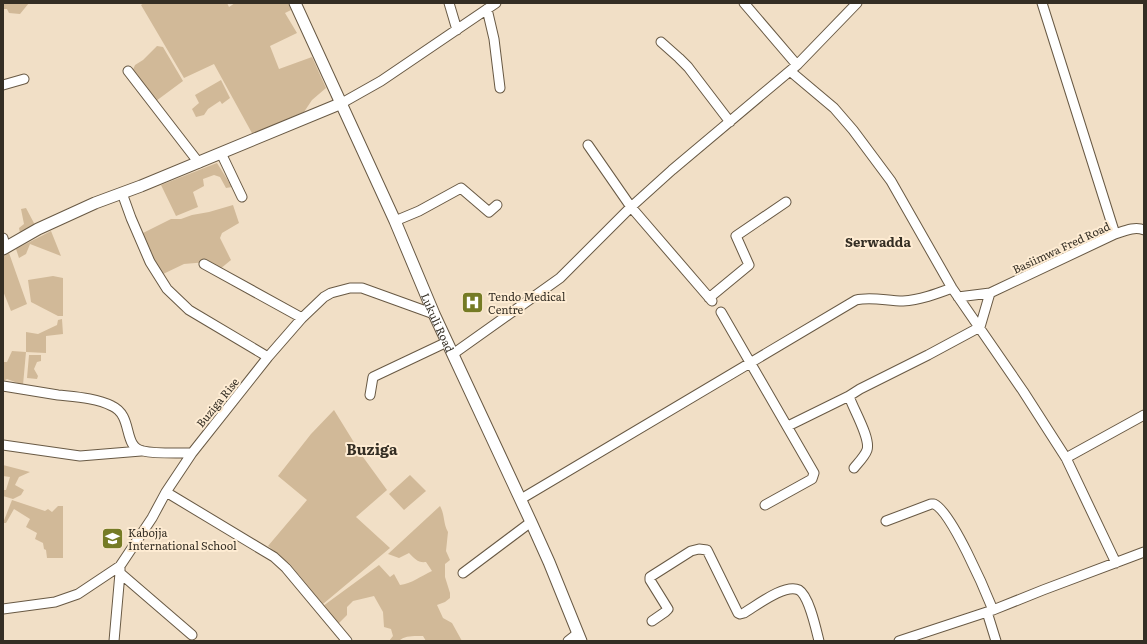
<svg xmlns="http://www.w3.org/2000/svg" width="1147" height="644" font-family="Literata,serif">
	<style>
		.green { fill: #d1b998 }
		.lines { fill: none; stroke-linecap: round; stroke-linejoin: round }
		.minor-casing { stroke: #685944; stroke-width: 11 }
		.tertiary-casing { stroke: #685944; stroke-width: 13 }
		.minor { stroke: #fff; stroke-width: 9 }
		.tertiary { stroke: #fff; stroke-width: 11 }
		.labels { text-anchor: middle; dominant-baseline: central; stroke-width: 4; stroke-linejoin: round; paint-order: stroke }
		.street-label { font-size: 11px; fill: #342e24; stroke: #feecd3 }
		.poi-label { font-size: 11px; fill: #342e24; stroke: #feecd3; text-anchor: start }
		.quarter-label { font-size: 13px; font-weight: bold; fill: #342e24; stroke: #feecd3 }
		.district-label { font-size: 15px; font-weight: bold; fill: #342e24; stroke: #feecd3 }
	</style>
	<rect width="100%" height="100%" fill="#f1dfc6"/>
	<!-- green -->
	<path class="green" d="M 3,3 L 29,3 L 20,14 L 9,13 L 7,9 L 3,9 Z
		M 144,3 L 227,3 L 229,7 L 235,3 L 288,3 L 291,10 L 285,13 L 297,33 L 270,46 L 279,69 L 312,57 L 326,88 L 312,100 L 304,112 L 253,135 L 214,64 L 184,78 L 141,5 Z
		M 157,46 L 163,47 L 183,81 L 156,101 L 132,72 L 135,65 L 143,60 Z
		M 221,80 L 230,98 L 222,104 L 220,101 L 208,109 L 204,115 L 196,117 L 192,109 L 199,103 L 195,95 Z
		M 217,163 L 232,187 L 226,188 L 220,177 L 214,175 L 203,179 L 204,186 L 193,192 L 198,207 L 176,216 L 161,185 Z
		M 233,205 L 239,223 L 222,233 L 220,238 L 231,260 L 220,269 L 207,262 L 184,264 L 161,275 L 143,233 L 171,219 L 181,219 L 192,215 L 209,212 Z
		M 26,208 L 35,225 L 20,233 L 19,228 L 24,224 L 21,209 Z
		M 51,231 L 61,256 L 30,244 L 26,254 L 19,258 L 16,249 Z
		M 9,253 L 27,304 L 11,311 L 3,291 L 3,257 Z
		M 53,276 L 63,278 L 63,316 L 58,316 L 31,302 L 28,280 Z
		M 62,319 L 63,334 L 46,336 L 46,353 L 26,352 L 23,385 L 7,379 L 3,381 L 3,362 L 7,362 L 12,351 L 26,352 L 26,332 L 38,334 L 57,325 L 58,320 Z
		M 29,355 L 41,355 L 41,361 L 37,362 L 34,369 L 38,376 L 37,379 L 27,378 Z
		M 334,410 L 363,457 L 387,490 L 356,517 L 390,548 L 323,604 L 290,564 L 268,546 L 307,500 L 278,476 L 311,434 Z
		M 3,465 L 30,472 L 19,477 L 15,485 L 24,490 L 21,495 L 13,499 L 3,496 L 3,490 L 6,490 L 10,477 L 3,476 Z
		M 410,475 L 426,491 L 404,510 L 389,494 Z
		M 12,500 L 45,511 L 48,509 L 52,512 L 58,506 L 63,506 L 63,558 L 47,558 L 46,550 L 44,549 L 43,543 L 35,539 L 37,533 L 26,527 L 30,519 L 14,509 L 6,523 L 3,523 Z
		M 440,506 C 445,515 443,523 448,532 L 446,551 L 450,560 L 445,564 L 445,577 L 450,593 L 450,598 L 445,602 L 437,605 L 443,618 L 452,623 L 462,641 L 426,641 L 423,636 C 415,636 405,635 399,641 L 389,641 L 393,636 L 391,629 L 384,627 L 383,612 L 374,596 L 353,601 L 347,607 L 347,615 L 337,625 L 323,606 L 379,565 L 390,577 L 394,574 L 400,585 C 411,584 421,576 432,571 L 426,562 C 418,563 415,559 409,553 L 399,558 L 388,554 Z"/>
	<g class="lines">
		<defs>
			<path id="minor" d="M 449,3 L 457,30
				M 744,3 L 797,65
				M 1042,3 L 1115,234
				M 487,9 L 494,39 L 500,88
				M 661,42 L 679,58 L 688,67 L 730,122
				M 128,71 L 199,163
				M 790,71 L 834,108 L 853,130 L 891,181 L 952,288 L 1023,391 L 1066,458 L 1116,563
				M 3,85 L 24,79
				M 342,103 L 381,81 L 496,3
				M 588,145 L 631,207 L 712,301
				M 221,153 L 242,197
				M 122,193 L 131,218 L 150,262 L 167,289 L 189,310 L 268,357
				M 395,221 L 419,211 L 461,188 L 489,212 L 497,205
				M 3,238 L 6,248
				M 204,264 L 302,318
				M 958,297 L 990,293 L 1115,234 C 1124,231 1135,226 1144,230
				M 709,298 L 749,265 L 736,236 L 786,202
				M 721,312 L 814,473 L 812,479 L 765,505
				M 453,354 L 560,278 L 631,207 L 672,170 L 797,65 L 857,3
				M 3,386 C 21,389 40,392 58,395 C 76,397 96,398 112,406 C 134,416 122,447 143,451 C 156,454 177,453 192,453
				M 370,395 L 373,377 L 447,342
				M 788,426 L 849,396
				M 3,445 L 80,456 L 141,451
				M 1066,458 L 1144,415
				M 854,468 C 858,463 865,456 867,450 C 871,438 853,409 849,396 L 860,389 L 928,355 L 980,327 L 990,293
				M 166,492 L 274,557 L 286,568 L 347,641
				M 521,499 L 856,300 C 871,296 887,301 903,301 C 920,300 936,294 952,288
				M 886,521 L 931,504 L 934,504 C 951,511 985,590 993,610
				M 120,573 L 192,635
				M 463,573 L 531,522
				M 3,609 L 55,602 L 78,594 L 120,566
				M 987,612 L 996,641
				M 652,621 L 665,612 L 668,609 L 650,580 L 650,577 L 691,551 L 699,549 L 707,550 L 738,613 L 740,614 L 744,613 C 756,606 785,583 799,590 C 809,596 816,629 819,641
				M 114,641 L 120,573 L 120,566 L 152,518 L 166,492 L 192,453 L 268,357 L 302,318 L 324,297 L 331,293 L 350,288 L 362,288 L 434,314
				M 568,641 L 578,633
				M 899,641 L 993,610 L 1043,590 L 1144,552"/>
			<g id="tertiary">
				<path id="s1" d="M 295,3 L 395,221 L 434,314 L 531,522 L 549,562 L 581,641"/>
				<path d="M 3,249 L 38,229 L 95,203 L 141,186 L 342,103"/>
			</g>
		</defs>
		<!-- minor casing -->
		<use href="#minor" class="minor-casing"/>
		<!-- tertiary casing -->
		<use href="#tertiary" class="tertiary-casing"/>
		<!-- minor -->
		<use href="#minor" class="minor"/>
		<!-- tertiary -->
		<use href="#tertiary" class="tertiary"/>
	</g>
	<!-- icons -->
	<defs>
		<symbol id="hospital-square" viewBox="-11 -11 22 22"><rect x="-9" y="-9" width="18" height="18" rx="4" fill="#757b25" stroke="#feecd3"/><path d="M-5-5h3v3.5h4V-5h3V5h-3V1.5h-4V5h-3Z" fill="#fff"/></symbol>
		<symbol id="school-square" viewBox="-11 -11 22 22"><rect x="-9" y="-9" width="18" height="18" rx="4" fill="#757b25" stroke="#feecd3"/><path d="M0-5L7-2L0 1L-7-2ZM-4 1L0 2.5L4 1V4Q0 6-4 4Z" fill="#fff"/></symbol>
	</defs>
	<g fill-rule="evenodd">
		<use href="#hospital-square" x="460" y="290" width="25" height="25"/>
		<use href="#school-square" x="100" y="526" width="25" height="25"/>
	</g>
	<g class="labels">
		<!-- street labels -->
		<g class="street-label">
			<text transform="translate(1061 247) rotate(-25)">Basiimwa Fred Road</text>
			<text stroke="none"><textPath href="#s1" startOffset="350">Lukuli Road</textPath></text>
			<text transform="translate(217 402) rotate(-51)">Buziga Rise</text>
		</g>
		<!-- poi labels -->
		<g class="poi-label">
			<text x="488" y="296">Tendo Medical<tspan x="488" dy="13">Centre</tspan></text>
			<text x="128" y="532">Kabojja<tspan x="128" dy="13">International School</tspan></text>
		</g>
		<!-- quarter labels -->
		<g class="quarter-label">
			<text x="878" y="241">Serwadda</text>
		</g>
		<!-- district labels -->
		<g class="district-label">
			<text x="372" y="448">Buziga</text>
		</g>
	</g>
	<!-- border -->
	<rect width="1147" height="644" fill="none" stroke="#342e24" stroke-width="8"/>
</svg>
